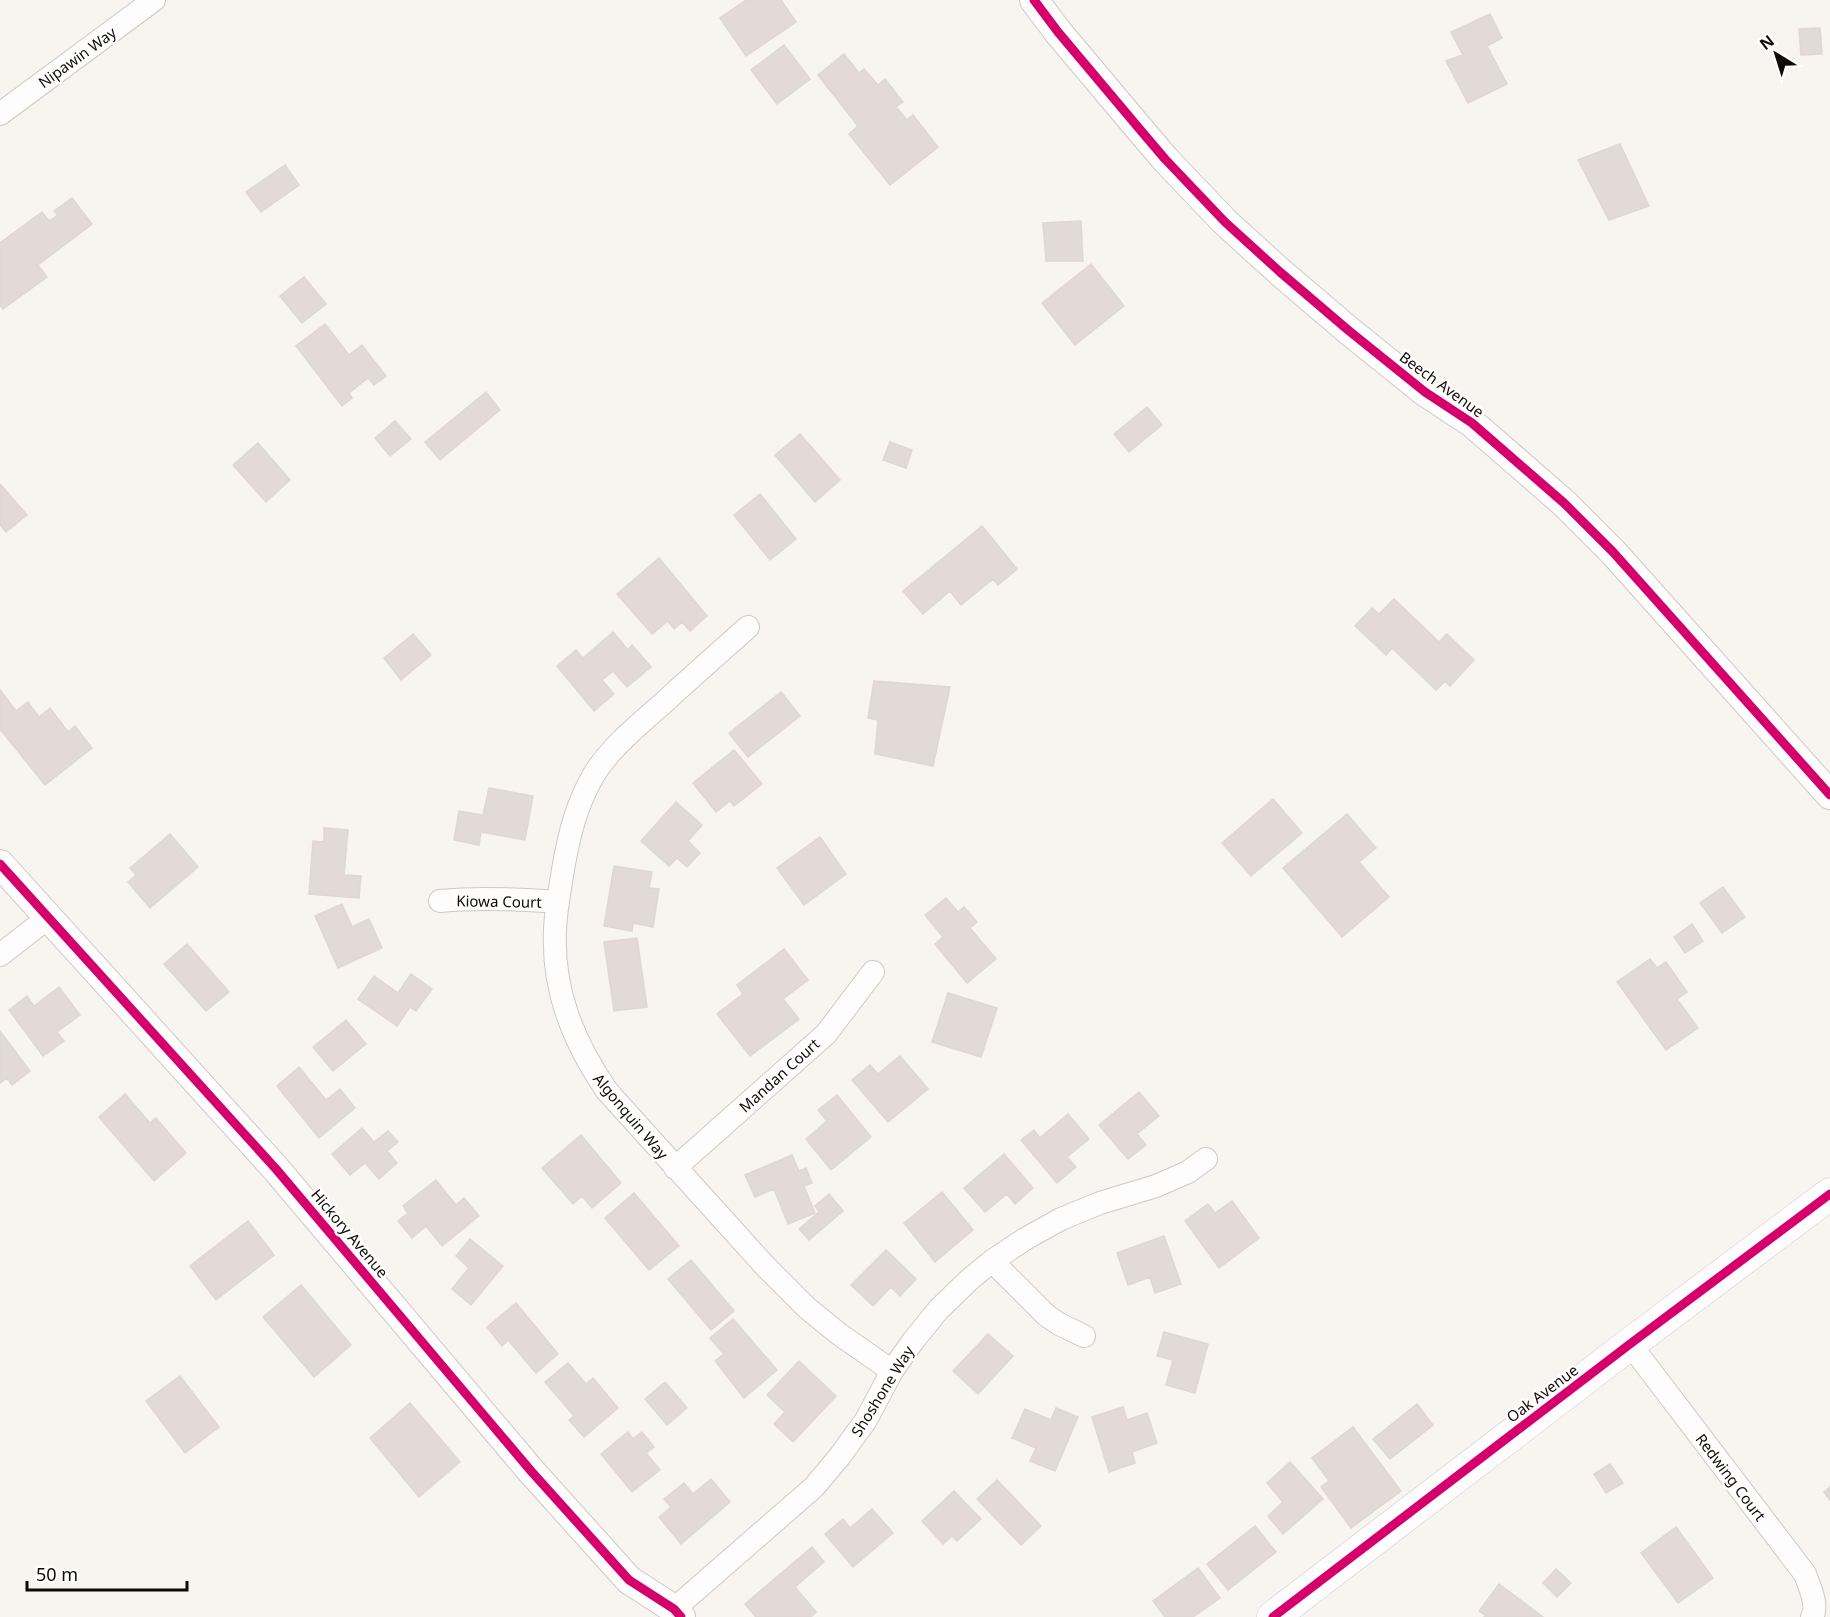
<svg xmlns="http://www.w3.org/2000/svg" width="1830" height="1617" font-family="'Noto Sans',sans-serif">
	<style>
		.building { fill: #e3d9d7; stroke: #dfd7d5; stroke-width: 1.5 }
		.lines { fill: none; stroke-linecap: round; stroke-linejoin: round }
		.minor-casing { stroke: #cfc9c3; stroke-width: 24 }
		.tertiary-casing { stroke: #cfc9c3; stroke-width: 30 }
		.secondary-casing { stroke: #cfc9c3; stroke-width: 33 }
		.minor { stroke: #fefdfd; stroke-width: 22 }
		.tertiary { stroke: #fefdfd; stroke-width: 28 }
		.secondary { stroke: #fefdfd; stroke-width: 32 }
		.cycleway-casing { stroke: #fff; stroke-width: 13 }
		.cycleway { stroke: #d6006c; stroke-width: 9 }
		.labels { text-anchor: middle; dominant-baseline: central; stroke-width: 5; stroke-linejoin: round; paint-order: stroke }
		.street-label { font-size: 15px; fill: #110905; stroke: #fff }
	</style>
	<rect width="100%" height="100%" fill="#f8f4f0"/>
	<!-- building -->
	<path class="building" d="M 746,0 L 781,0 L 796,22 L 746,56 L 720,18 Z
		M 1490,14 L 1502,38 L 1487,46 L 1507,84 L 1468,103 L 1446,61 L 1463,55 L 1451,32 Z
		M 1820,28 L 1822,54 L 1801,55 L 1799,29 Z
		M 784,45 L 810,79 L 777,104 L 751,70 Z
		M 844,54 L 859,73 L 864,69 L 878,85 L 885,79 L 903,102 L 896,107 L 907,120 L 913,115 L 938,147 L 890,185 L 849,134 L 858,126 L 818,75 Z
		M 1620,144 L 1649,206 L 1609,220 L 1578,160 Z
		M 285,165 L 299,185 L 261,212 L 246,192 Z
		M 72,198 L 92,224 L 38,265 L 47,277 L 3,309 L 0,305 L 0,243 L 42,212 L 49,221 L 58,215 L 54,211 Z
		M 1081,221 L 1083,261 L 1046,261 L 1043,223 Z
		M 1091,264 L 1124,306 L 1075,345 L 1042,303 Z
		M 304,277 L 326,304 L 302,323 L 280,296 Z
		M 325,324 L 349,355 L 362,345 L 386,376 L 374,385 L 368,378 L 349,393 L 352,398 L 342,406 L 296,346 Z
		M 486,392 L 500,410 L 440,460 L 425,442 Z
		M 1147,407 L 1162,425 L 1129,452 L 1114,434 Z
		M 395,421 L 411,439 L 390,456 L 375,438 Z
		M 800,434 L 840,480 L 815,502 L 775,455 Z
		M 890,442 L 912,450 L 906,468 L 883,460 Z
		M 258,443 L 290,480 L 266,502 L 233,465 Z
		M 0,484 L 27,515 L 6,532 L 0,525 Z
		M 760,494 L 796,539 L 770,560 L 734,515 Z
		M 982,526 L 1017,569 L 998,585 L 993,579 L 961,605 L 950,591 L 923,614 L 903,591 Z
		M 659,558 L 707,616 L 690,631 L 682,622 L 674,629 L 668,621 L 652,634 L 617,594 Z
		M 1394,599 L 1439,642 L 1447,634 L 1474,660 L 1450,686 L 1445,681 L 1436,690 L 1392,648 L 1386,655 L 1355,626 L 1372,608 L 1379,614 Z
		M 613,632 L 628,650 L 632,645 L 651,667 L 627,687 L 613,671 L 602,680 L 614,694 L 594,711 L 557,666 L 576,650 L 583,658 Z
		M 413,634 L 431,655 L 401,680 L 384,658 Z
		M 874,681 L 950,687 L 933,766 L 875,754 L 878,720 L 868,718 Z
		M 0,690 L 16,711 L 28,702 L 39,717 L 50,708 L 68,732 L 75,726 L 92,748 L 45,785 L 0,729 Z
		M 781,692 L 800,716 L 748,757 L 729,733 Z
		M 734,750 L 762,784 L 734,806 L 730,801 L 716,812 L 693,783 Z
		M 489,788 L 533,796 L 525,840 L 481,832 L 479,845 L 454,840 L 459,811 L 483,815 Z
		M 1273,799 L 1302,833 L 1251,876 L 1222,843 Z
		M 676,802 L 702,825 L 688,841 L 700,853 L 687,867 L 677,858 L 669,866 L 641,841 Z
		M 1347,814 L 1376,848 L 1359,862 L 1389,897 L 1342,937 L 1283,868 Z
		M 324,828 L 348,830 L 344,875 L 361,876 L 359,898 L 309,894 L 313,841 L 324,842 Z
		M 170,834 L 198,867 L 150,908 L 128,882 L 136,875 L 130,868 Z
		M 820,837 L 846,874 L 804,905 L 777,868 Z
		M 614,866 L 652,872 L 649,888 L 659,889 L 653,927 L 633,923 L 632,931 L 604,926 Z
		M 1723,887 L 1745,917 L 1722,933 L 1700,903 Z
		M 946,898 L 958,912 L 964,907 L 977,922 L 970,928 L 996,959 L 967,983 L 935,944 L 943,937 L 925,915 Z
		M 342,904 L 352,927 L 369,919 L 382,948 L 338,968 L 315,916 Z
		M 1692,924 L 1703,941 L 1685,953 L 1674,937 Z
		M 637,938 L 647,1007 L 614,1011 L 604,942 Z
		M 187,944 L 229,992 L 206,1011 L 164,964 Z
		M 784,949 L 808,980 L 783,999 L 799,1019 L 750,1056 L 717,1014 L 743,994 L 737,985 Z
		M 1650,959 L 1657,968 L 1666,962 L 1687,992 L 1677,999 L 1698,1028 L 1666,1050 L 1617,982 Z
		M 411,974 L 432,989 L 416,1011 L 410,1007 L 397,1026 L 358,999 L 374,976 L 398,993 Z
		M 59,987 L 80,1015 L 57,1032 L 64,1041 L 43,1056 L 9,1010 L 27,996 L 34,1006 Z
		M 948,993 L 997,1008 L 981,1057 L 932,1042 Z
		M 346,1020 L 366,1044 L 333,1071 L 313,1047 Z
		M 0,1031 L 30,1071 L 12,1085 L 7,1078 L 0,1083 Z
		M 900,1056 L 928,1089 L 888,1122 L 852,1080 L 870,1065 L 878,1074 Z
		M 299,1067 L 326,1100 L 340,1089 L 355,1108 L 319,1138 L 277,1086 Z
		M 1139,1092 L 1159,1116 L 1137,1134 L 1146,1145 L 1128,1159 L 1099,1125 Z
		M 125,1094 L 150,1123 L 156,1118 L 186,1153 L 154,1181 L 99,1117 Z
		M 837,1095 L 871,1137 L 831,1170 L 806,1139 L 827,1121 L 818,1110 Z
		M 1068,1114 L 1089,1139 L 1067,1157 L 1076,1167 L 1057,1183 L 1021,1140 L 1034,1130 L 1040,1138 Z
		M 362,1128 L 374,1142 L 388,1131 L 398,1142 L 387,1151 L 397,1163 L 379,1179 L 365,1163 L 350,1175 L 332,1154 Z
		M 581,1135 L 621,1183 L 592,1208 L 582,1196 L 573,1204 L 542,1168 Z
		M 1004,1154 L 1033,1188 L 1015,1204 L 1007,1194 L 985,1212 L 964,1188 Z
		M 792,1155 L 799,1171 L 806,1168 L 812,1183 L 804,1186 L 815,1213 L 788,1224 L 774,1189 L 755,1197 L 745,1175 Z
		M 436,1180 L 456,1205 L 464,1198 L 479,1216 L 442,1246 L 426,1226 L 412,1238 L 398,1221 L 408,1213 L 403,1206 Z
		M 942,1192 L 973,1230 L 935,1262 L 904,1223 Z
		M 634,1193 L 679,1246 L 649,1270 L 605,1218 Z
		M 829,1194 L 843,1211 L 809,1240 L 799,1229 L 819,1212 L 815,1206 Z
		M 1232,1201 L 1259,1238 L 1219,1268 L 1185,1221 L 1208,1204 L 1215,1213 Z
		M 248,1221 L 274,1255 L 216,1300 L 190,1266 Z
		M 1164,1236 L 1181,1284 L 1155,1293 L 1150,1277 L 1128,1285 L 1117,1253 Z
		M 470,1239 L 503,1266 L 471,1305 L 452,1289 L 469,1268 L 456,1256 Z
		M 886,1250 L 916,1279 L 900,1296 L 891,1287 L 873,1306 L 851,1285 Z
		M 691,1260 L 734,1311 L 711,1330 L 668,1279 Z
		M 301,1285 L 351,1345 L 314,1377 L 263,1317 Z
		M 516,1303 L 558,1354 L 536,1373 L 508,1340 L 502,1346 L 487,1327 Z
		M 733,1319 L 777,1370 L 744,1398 L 715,1361 L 724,1354 L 710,1338 Z
		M 1164,1332 L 1208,1344 L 1195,1393 L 1166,1385 L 1173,1360 L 1157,1356 Z
		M 988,1334 L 1013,1356 L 978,1394 L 953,1371 Z
		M 799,1361 L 836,1396 L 793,1442 L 774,1424 L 785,1412 L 767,1395 Z
		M 568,1363 L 586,1384 L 593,1378 L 618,1408 L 584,1437 L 569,1420 L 574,1416 L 545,1382 Z
		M 180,1376 L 219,1427 L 185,1453 L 146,1401 Z
		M 665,1382 L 687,1408 L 667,1425 L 645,1399 Z
		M 410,1403 L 460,1462 L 419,1497 L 370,1438 Z
		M 1417,1404 L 1433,1425 L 1390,1459 L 1373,1439 Z
		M 1123,1407 L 1127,1420 L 1147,1413 L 1157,1443 L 1132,1452 L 1135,1463 L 1109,1472 L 1092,1417 Z
		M 1056,1408 L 1078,1417 L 1055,1471 L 1030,1461 L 1036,1448 L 1012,1438 L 1025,1409 L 1051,1420 Z
		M 1353,1427 L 1401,1491 L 1351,1528 L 1321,1487 L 1329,1481 L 1312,1458 Z
		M 628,1432 L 633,1439 L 642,1432 L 654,1447 L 646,1453 L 660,1470 L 632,1492 L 601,1454 Z
		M 1290,1462 L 1323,1499 L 1283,1534 L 1268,1516 L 1283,1502 L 1267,1483 Z
		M 1610,1464 L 1623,1483 L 1606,1493 L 1594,1474 Z
		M 711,1479 L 730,1502 L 681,1544 L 659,1517 L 671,1507 L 664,1499 L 684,1483 L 693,1494 Z
		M 997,1480 L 1041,1526 L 1021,1545 L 977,1499 Z
		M 1830,1487 L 1830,1500 L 1824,1492 Z
		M 954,1491 L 981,1519 L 957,1541 L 952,1536 L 943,1544 L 922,1521 Z
		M 872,1509 L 893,1533 L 853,1567 L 825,1534 L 843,1519 L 850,1528 Z
		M 1255,1526 L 1276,1552 L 1228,1590 L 1207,1564 Z
		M 1676,1527 L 1713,1578 L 1678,1603 L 1641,1553 Z
		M 812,1547 L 824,1562 L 795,1587 L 816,1612 L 811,1617 L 756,1617 L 745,1604 Z
		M 1198,1568 L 1220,1598 L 1193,1617 L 1165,1617 L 1153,1601 Z
		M 1556,1569 L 1571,1583 L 1557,1597 L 1543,1583 Z
		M 1499,1584 L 1543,1617 L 1484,1617 L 1485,1615 L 1479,1611 Z"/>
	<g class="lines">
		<defs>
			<path id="minor" d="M 0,114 L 154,0
				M 748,627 C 719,653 689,679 660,706 C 637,726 613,746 596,771 C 577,802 569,834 563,870 C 560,889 556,909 555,929 C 552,990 573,1041 607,1091 L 766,1267 L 807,1308 L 839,1334 L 892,1371
				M 440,901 C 480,897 518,899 557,902
				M 0,955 L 49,917
				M 675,1168 L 826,1034 L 873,972
				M 992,1261 L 1046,1315 L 1059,1324 L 1084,1336
				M 1630,1344 L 1805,1574 C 1809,1586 1819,1605 1812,1617
				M 674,1609 L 814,1487 L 840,1456 L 866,1420 L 892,1371 L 913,1341 L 939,1309 L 969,1280 L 992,1261 L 1025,1239 L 1061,1219 L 1100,1203 L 1156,1186 L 1188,1172 L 1206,1159"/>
			<path id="tertiary" d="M 1034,0 L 1058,32 L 1137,126 L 1165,159 L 1225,222 L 1280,272 L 1348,330 L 1425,392 L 1472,423 L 1564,503 L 1613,552 L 1830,795
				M 0,864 L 276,1169 L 531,1471 L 629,1580 L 674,1609 L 681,1617"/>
			<path id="secondary" d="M 1273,1617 L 1630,1344 L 1830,1194"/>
		</defs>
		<!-- minor casing -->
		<use href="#minor" class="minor-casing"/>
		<!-- tertiary casing -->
		<use href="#tertiary" class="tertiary-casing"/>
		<!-- secondary casing -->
		<use href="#secondary" class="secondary-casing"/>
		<!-- minor -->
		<use href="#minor" class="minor"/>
		<!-- tertiary -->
		<use href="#tertiary" class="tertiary"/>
		<!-- secondary -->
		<use href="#secondary" class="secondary"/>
		<defs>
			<path id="cycleway" d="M 1034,0 L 1058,32 L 1137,126 L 1165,159 L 1225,222 L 1280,272 L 1348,330 L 1425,392 L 1472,423 L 1564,503 L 1613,552 L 1830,795
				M 0,864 L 276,1169 L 531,1471 L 629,1580 L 674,1609 L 681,1617
				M 1273,1617 L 1630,1344 L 1830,1194"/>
		</defs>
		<!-- cycleway casing -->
		<use href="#cycleway" class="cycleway-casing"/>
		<!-- cycleway -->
		<use href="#cycleway" class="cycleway"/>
	</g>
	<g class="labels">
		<!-- street labels -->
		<g class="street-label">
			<text transform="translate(77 57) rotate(-36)">Nipawin Way</text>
			<text transform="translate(1442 384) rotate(36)">Beech Avenue</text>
			<text transform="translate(499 901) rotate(1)">Kiowa Court</text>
			<text transform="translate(779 1075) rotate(-42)">Mandan Court</text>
			<text transform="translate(631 1116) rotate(50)">Algonquin Way</text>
			<text transform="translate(350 1233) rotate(50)">Hickory Avenue</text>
			<text transform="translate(882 1391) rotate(-58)">Shoshone Way</text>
			<text transform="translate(1542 1393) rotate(-37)">Oak Avenue</text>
			<text transform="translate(1731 1477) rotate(53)">Redwing Court</text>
		</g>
	</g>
	<!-- north arrow -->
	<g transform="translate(1776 54) rotate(322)" stroke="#ffffff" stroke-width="4.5" paint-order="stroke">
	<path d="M0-4.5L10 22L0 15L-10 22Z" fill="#110905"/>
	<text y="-9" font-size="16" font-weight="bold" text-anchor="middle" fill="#110905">N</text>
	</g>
	<!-- scale -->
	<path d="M27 1581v9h160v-9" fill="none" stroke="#110905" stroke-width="3"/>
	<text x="36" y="1581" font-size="18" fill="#110905" stroke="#ffffff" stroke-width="4.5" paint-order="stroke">50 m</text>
</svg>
